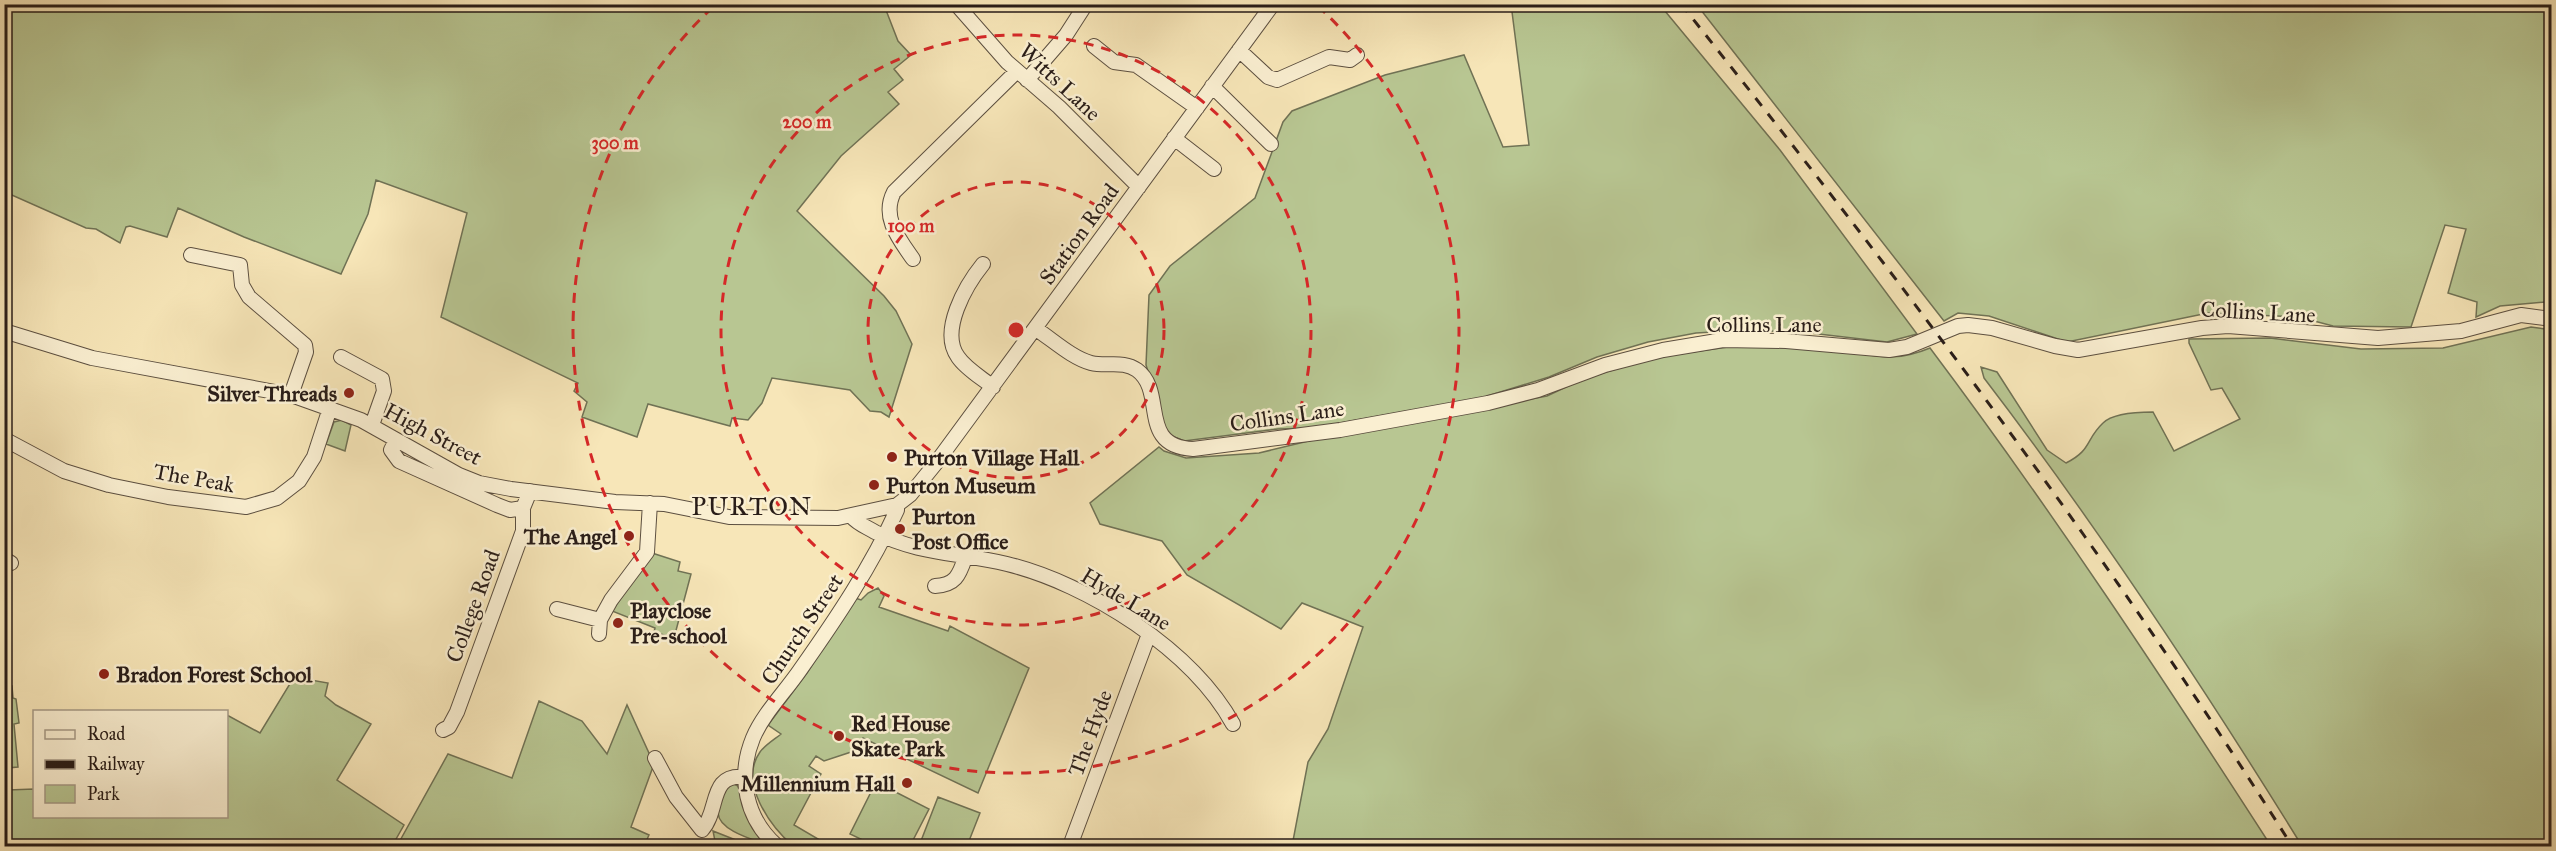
<svg xmlns="http://www.w3.org/2000/svg" width="2556" height="851" font-family="'IM FELL Great Primer',serif">
	<style>
		.green { fill: #b8c692; stroke: #707255; stroke-width: 1.5 }
		.lines { fill: none; stroke-linecap: round; stroke-linejoin: round }
		.minor-casing { stroke: #5c4f40; stroke-width: 16 }
		.minor { stroke: #faefd1; stroke-width: 14 }
		.rail { stroke: #291d18; stroke-width: 3; stroke-dasharray: 10 10; stroke-linecap: butt }
		.ring { fill: none; stroke: #d62828; stroke-width: 3; stroke-dasharray: 10 8 }
		.poi-dot { fill: #8f2418; stroke: #faefd1; stroke-width: 2 }
		.labels { text-anchor: middle; dominant-baseline: central; stroke-width: 5; stroke-linejoin: round; paint-order: stroke }
		.street-label { font-size: 22px; fill: #291d18; stroke: #faefd1 }
		.poi-label { font-size: 22px; font-weight: bold; fill: #291d18; stroke: #faefd1; text-anchor: start }
		.quarter-label { font-size: 26px; letter-spacing: 1.5px; fill: #291d18; stroke: #faefd1 }
		.centre { fill: #d62828; stroke: #faefd1; stroke-width: 3 }
		.ring-label { font-size: 18px; text-anchor: middle; font-weight: bold; fill: #d62828; stroke: #faefd1; stroke-width: 5; stroke-linejoin: round; paint-order: stroke }
	</style>
	<rect width="100%" height="100%" fill="#f7e6b8"/>
	<filter id="stains"><feTurbulence type="fractalNoise" baseFrequency=".00333" numOctaves="4"/><feColorMatrix values="0 0 0 0 .2 0 0 0 0 .09 0 0 0 0 .02 0 0 0 .5 -.17"/></filter>
	<radialGradient id="worn" r=".72"><stop offset=".6" stop-color="#630" stop-opacity="0"/><stop offset="1" stop-color="#630" stop-opacity=".3"/></radialGradient>
	<!-- green -->
	<path class="green" d="M 1511,4 L 1660,5 L 1780,150 L 1917,334 L 1887,342 L 1810,333 L 1748,330 L 1696,333 L 1648,342 L 1597,357 L 1549,377 L 1481,398 L 1312,428 L 1278,429 L 1184,441 L 1167,434 L 1159,420 L 1154,391 L 1146,365 L 1149,295 L 1170,266 L 1255,198 L 1283,122 L 1292,111 L 1385,75 L 1464,55 L 1503,147 L 1529,145 Z
		M 4,5 L 884,5 L 898,41 L 911,55 L 894,69 L 903,80 L 888,92 L 899,104 L 841,156 L 797,211 L 884,296 L 896,311 L 912,344 L 889,417 L 881,412 L 870,411 L 850,390 L 772,378 L 762,403 L 748,420 L 732,418 L 730,426 L 648,404 L 637,437 L 582,417 L 587,402 L 574,391 L 578,383 L 441,317 L 467,213 L 376,180 L 368,214 L 341,274 L 244,237 L 178,208 L 167,237 L 130,226 L 126,227 L 120,243 L 96,229 L 86,228 L 5,192 Z
		M 1697,5 L 2551,5 L 2551,306 L 2545,302 L 2500,306 L 2476,317 L 2477,302 L 2448,293 L 2466,229 L 2445,225 L 2411,327 L 2333,326 L 2299,317 L 2208,313 L 2067,342 L 1989,316 L 1958,313 L 1944,321 Z
		M 2531,327 L 2552,330 L 2551,846 L 2302,846 C 2203,686 2099,528 1984,378 L 1981,367 L 1997,372 L 2047,450 L 2066,463 C 2092,450 2085,440 2103,423 C 2113,413 2139,412 2153,412 L 2174,451 L 2240,419 L 2222,388 L 2211,390 L 2189,343 L 2189,339 L 2270,338 L 2361,349 L 2443,348 Z
		M 1728,347 C 1762,348 1796,346 1830,350 C 1871,353 1889,365 1930,348 C 2051,509 2162,677 2271,846 L 1292,846 L 1308,762 L 1328,729 L 1363,627 L 1302,603 L 1281,629 L 1187,575 L 1162,541 L 1100,524 L 1090,503 L 1159,447 L 1164,451 L 1186,458 L 1259,453 L 1321,438 L 1547,396 L 1583,379 L 1656,357 Z
		M 342,420 L 351,425 L 345,451 L 326,444 L 334,422 Z
		M 652,553 L 680,562 L 678,571 L 691,574 L 674,638 L 654,632 L 655,628 L 612,611 Z
		M 878,588 L 884,596 L 879,607 L 948,631 L 950,626 L 1029,668 L 978,793 L 863,738 L 854,751 L 824,761 L 816,756 L 809,766 L 821,774 L 794,825 L 830,846 L 793,846 C 771,827 738,783 760,752 C 765,745 775,739 781,734 L 768,725 L 807,673 L 855,598 L 861,600 L 868,593 Z
		M 5,669 L 10,669 L 10,686 L 12,686 L 13,698 L 16,699 L 19,723 L 14,724 L 18,767 L 7,768 L 8,790 L 34,789 L 34,816 L 226,816 L 227,715 L 260,733 L 294,677 L 328,683 L 325,696 L 336,705 L 371,724 L 337,780 L 404,825 L 392,846 L 5,846 Z
		M 539,701 L 582,721 L 607,754 L 627,705 L 654,764 L 631,827 L 649,835 L 644,846 L 586,846 L 573,840 L 569,846 L 397,846 L 448,754 L 512,778 Z
		M 876,782 L 929,809 L 910,846 L 875,846 L 850,834 Z
		M 734,784 L 738,786 L 748,819 L 765,844 C 751,839 719,830 718,813 C 718,805 722,796 724,789 Z
		M 938,797 L 980,813 L 967,846 L 919,846 Z
		M 713,831 L 751,846 L 716,846 Z"/>
	<g class="lines">
		<defs>
			<path id="minor" d="M 956,4 L 1007,62 L 1059,107 L 1139,187
				M 1094,46 L 1114,62 L 1136,65 L 1197,108
				M 1239,50 L 1268,77 L 1277,80 L 1329,57 L 1350,60 L 1357,55
				M 1027,80 L 1066,35 L 1086,4
				M 1212,86 L 1271,144
				M 1174,138 L 1214,169
				M 191,255 L 240,265 L 242,285 L 249,297 L 305,345 L 306,352 L 291,395
				M 913,259 C 899,239 881,217 894,192 L 1017,71
				M 983,264 C 966,285 939,331 958,357 C 966,369 982,378 993,387
				M 1036,329 C 1053,340 1072,358 1091,363 C 1107,367 1123,360 1137,370 C 1167,392 1137,446 1193,449 L 1340,430 L 1488,403 L 1538,390 L 1605,365 L 1663,350 L 1723,340 L 1786,341 L 1889,350 L 1907,347 L 1958,326 L 1968,325 L 1992,328 L 2055,346 L 2078,350 L 2202,328 L 2228,326 L 2378,338 L 2461,331 L 2521,315 L 2552,319
				M 4,331 L 92,358 L 291,395 L 361,420 L 459,475 L 479,483 L 511,489 L 615,502 L 664,504 L 729,517 L 838,518 L 897,505 L 910,495 L 936,463 L 1273,4
				M 341,357 L 382,379 L 384,391 L 372,425
				M 4,439 L 64,471 L 109,485 L 168,497 L 246,507 L 277,498 L 299,481 L 314,457 L 330,408
				M 396,440 L 391,450 L 399,461 L 497,505 L 510,510 L 523,508
				M 852,517 C 858,524 867,527 875,532 C 917,554 961,553 1007,564 C 1089,584 1192,650 1233,724
				M 4,559 L 11,563
				M 935,586 C 955,585 959,576 965,558
				M 557,609 L 600,620 L 599,634
				M 600,620 L 611,600 L 647,552 L 650,503
				M 443,730 L 449,727 L 457,712 L 523,531 L 523,508 L 530,491
				M 655,758 L 676,797 L 702,830 C 720,810 708,773 745,777
				M 777,846 C 746,819 737,777 753,738 C 763,714 785,692 800,670 C 836,619 871,567 897,510 L 897,505
				M 1070,846 L 1149,634"/>
		</defs>
		<!-- minor casing -->
		<use href="#minor" class="minor-casing"/>
		<!-- minor -->
		<use href="#minor" class="minor"/>
		<!-- rail -->
		<path class="rail" d="M 1681,4 C 1898,276 2107,552 2292,846"/>
	</g>
	<!-- distance rings -->
	<g class="ring">
		<circle cx="1016" cy="330" r="148"/>
		<circle cx="1016" cy="330" r="295"/>
		<path d="M1318 6A443 443 0 1 1 714 6"/>
	</g>
	<!-- markers -->
	<g class="poi-dot">
		<circle cx="349" cy="393" r="6"/>
		<circle cx="892" cy="457" r="6"/>
		<circle cx="874" cy="485" r="6"/>
		<circle cx="900" cy="529" r="6"/>
		<circle cx="629" cy="536" r="6"/>
		<circle cx="618" cy="623" r="6"/>
		<circle cx="104" cy="674" r="6"/>
		<circle cx="839" cy="736" r="6"/>
		<circle cx="907" cy="783" r="6"/>
	</g>
	<g class="labels">
		<!-- street labels -->
		<g class="street-label">
			<text transform="translate(1060 82) rotate(43)">Witts Lane</text>
			<text transform="translate(1079 234) rotate(-54)">Station Road</text>
			<text transform="translate(2258 312) rotate(3)">Collins Lane</text>
			<text x="1764" y="324">Collins Lane</text>
			<text transform="translate(1287 416) rotate(-8)">Collins Lane</text>
			<text transform="translate(433 434) rotate(28)">High Street</text>
			<text transform="translate(194 478) rotate(10)">The Peak</text>
			<text transform="translate(1126 599) rotate(31)">Hyde Lane</text>
			<text transform="translate(473 606) rotate(-70)">College Road</text>
			<text transform="translate(802 629) rotate(-56)">Church Street</text>
			<text transform="translate(1090 733) rotate(-70)">The Hyde</text>
		</g>
		<!-- poi labels -->
		<g class="poi-label">
			<text x="337" y="393" text-anchor="end">Silver Threads</text>
			<text x="904" y="457">Purton Village Hall</text>
			<text x="886" y="485">Purton Museum</text>
			<text x="912" y="516">Purton<tspan x="912" dy="25">Post Office</tspan></text>
			<text x="617" y="536" text-anchor="end">The Angel</text>
			<text x="630" y="610">Playclose<tspan x="630" dy="25">Pre-school</tspan></text>
			<text x="116" y="674">Bradon Forest School</text>
			<text x="851" y="723">Red House<tspan x="851" dy="25">Skate Park</tspan></text>
			<text x="895" y="783" text-anchor="end">Millennium Hall</text>
		</g>
		<!-- quarter labels -->
		<g class="quarter-label">
			<text x="752" y="506">PURTON</text>
		</g>
	</g>
	<circle cx="1016" cy="330" r="9" class="centre"/>
	<g class="ring-label">
		<text x="807" y="128">200 m</text>
		<text x="615" y="149">300 m</text>
		<text x="911" y="232">100 m</text>
	</g>
	<!-- margin -->
	<rect width="2556" height="851" fill="none" stroke="#f7e6b8" stroke-width="24"/>
	<rect x="6" y="6" width="2544" height="839" fill="none" stroke="#291d18" stroke-width="3"/>
	<rect x="12" y="12" width="2532" height="827" fill="none" stroke="#291d18" stroke-width="1.5"/>
	<!-- legend -->
	<rect x="33" y="710" width="195" height="108" fill="#faefd1" stroke="#a69b87" stroke-width="1.5"/>
	<rect x="45" y="730" width="30" height="9" fill="#faefd1" stroke="#a69b87" stroke-width="1.5"/>
	<text x="87" y="740" font-size="18" fill="#291d18">Road</text>
	<rect x="45" y="760" width="30" height="9" fill="#291d18" stroke="#a69b87" stroke-width="1.5"/>
	<text x="87" y="770" font-size="18" fill="#291d18">Railway</text>
	<rect x="45" y="785" width="30" height="18" fill="#b8c692" stroke="#a69b87" stroke-width="1.5"/>
	<text x="87" y="800" font-size="18" fill="#291d18">Park</text>
	<rect width="100%" height="100%" filter="url(#stains)"/>
	<rect width="100%" height="100%" fill="url(#worn)"/>
</svg>
